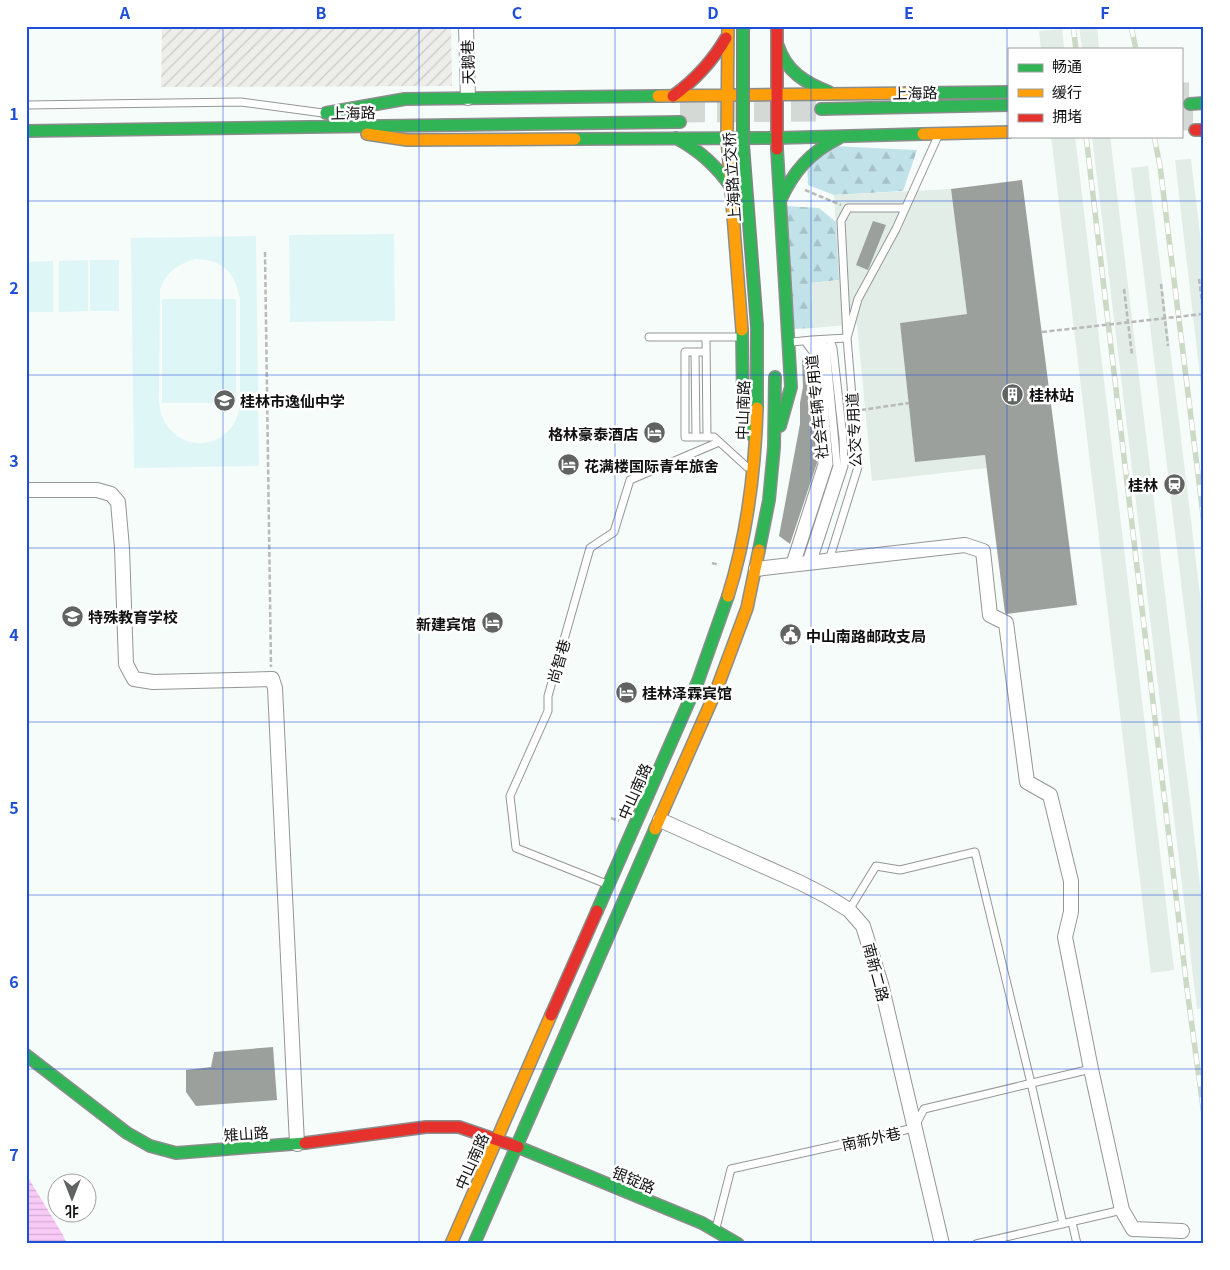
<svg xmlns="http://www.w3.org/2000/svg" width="1230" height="1270" font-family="Georgia,'Noto Sans SC',serif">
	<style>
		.industrial { fill: url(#industrial-furrows) }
		.forest { fill: url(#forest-firs) }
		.pitch { fill: #dff6f6; fill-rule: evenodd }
		.plaza { fill: #e1ede6 }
		.water { fill: url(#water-rules) }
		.building { fill: #9ba09d }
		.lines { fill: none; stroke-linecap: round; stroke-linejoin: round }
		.primary-tunnel { stroke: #d4d9d6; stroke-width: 21; stroke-dasharray: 21 11; stroke-linecap: butt }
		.highway-tunnel { stroke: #d4d9d6; stroke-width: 25; stroke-dasharray: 25 12; stroke-linecap: butt }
		.lane-casing { stroke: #949695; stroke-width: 9 }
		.street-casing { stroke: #949695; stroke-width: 16 }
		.fast-casing { stroke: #8a8d8c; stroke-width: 14 }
		.slow-casing { stroke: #8a8d8c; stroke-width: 14 }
		.jam-casing { stroke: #8a8d8c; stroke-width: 14 }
		.path { stroke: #b8b9b8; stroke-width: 2.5; stroke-dasharray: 5 2.5; stroke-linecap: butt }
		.lane { stroke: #fefffe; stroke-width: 7 }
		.street { stroke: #fefffe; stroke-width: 14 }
		.fast { stroke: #30b455; stroke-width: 11 }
		.slow { stroke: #ff9f0a; stroke-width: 11 }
		.jam { stroke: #e5322d; stroke-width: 11 }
		.rail-casing { stroke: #ccd9c5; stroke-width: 5.5 }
		.rail { stroke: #fff; stroke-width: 4; stroke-dasharray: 11; stroke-linecap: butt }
		.fast-bridge-casing { stroke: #818482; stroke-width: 14; stroke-linecap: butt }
		.path-bridge { stroke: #b8b9b8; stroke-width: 2.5; stroke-dasharray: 5 2.5; stroke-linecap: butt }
		.fast-bridge { stroke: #30b455; stroke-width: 11 }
		.grid { fill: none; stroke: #1d4ed8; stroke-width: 1; stroke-opacity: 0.55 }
		.labels { text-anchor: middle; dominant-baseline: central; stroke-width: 5; stroke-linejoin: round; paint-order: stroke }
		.street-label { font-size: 15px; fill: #101010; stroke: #fff }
		.poi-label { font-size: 15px; font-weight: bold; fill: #101010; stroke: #fff; text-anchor: start }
		.neatline { fill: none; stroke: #1d4ed8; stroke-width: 2 }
		.grid-label { font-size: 16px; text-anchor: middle; font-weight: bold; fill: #1d4ed8 }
	</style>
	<defs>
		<pattern id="industrial-furrows" width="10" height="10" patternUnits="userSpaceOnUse" patternTransform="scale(1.25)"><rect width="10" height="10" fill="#edede9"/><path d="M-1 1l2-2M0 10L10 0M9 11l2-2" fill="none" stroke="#cacac7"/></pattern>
		<pattern id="forest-firs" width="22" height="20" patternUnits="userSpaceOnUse" patternTransform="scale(1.25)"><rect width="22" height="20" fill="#c2e2ea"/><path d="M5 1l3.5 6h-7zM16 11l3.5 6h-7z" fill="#a6c1c8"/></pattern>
		<pattern id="water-rules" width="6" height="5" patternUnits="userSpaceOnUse" patternTransform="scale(1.25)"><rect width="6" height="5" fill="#f8caf6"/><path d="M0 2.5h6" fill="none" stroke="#d4acd2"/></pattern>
	</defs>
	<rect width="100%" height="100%" fill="#f6fcf9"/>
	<!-- industrial -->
	<path class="industrial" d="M 162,26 L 451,26 L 452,86 L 161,87 Z"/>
	<!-- forest -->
	<path class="forest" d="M 831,146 L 917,150 L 903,191 L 834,195 L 808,185 L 807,165 Z
		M 785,206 L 819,208 L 836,222 L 839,280 L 811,283 L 813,328 L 792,329 Z"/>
	<!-- pitch -->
	<path class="pitch" d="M 394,234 L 395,321 L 290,322 L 289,235 Z
		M 256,236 L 259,466 L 134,468 L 131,238 ZM 195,259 C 222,259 236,273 240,300 L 240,404 C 234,457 164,456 159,402 L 160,290 C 165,273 178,264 195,259 Z
		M 88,260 L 88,311 L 59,312 L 59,261 Z
		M 90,260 L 119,260 L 119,311 L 90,311 Z
		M 53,261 L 53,312 L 26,312 L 26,262 Z
		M 162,299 L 236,299 L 236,403 L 162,403 Z"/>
	<!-- plaza -->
	<path class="plaza" d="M 1079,26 L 1097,26 L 1099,49 L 1082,49 Z
		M 1062,29 L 1064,49 L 1041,49 L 1039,31 Z
		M 1051,136 L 1075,136 L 1174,970 L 1151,973 Z
		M 1092,136 L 1110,136 L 1204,918 L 1204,1008 L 1197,1009 Z
		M 1191,159 L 1204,268 L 1204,411 L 1175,160 Z
		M 1148,166 L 1204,628 L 1204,772 L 1131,168 Z
		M 951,189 L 967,314 L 900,323 L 915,461 L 985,455 L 987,468 L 872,481 L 857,324 L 813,328 L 811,283 L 839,280 L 834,195 Z"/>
	<!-- water -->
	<path class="water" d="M 26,1174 L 63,1235 L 67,1244 L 26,1244 Z"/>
	<!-- building -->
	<path class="building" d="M 1022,180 L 1077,605 L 1007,614 L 1005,613 L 985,455 L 915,462 L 900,323 L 967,314 L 951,189 Z
		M 873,221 L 886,225 L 868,270 L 856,265 Z
		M 802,359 L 808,359 L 817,463 L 790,544 L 779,536 L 800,424 L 800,403 L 803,387 Z
		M 273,1047 L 277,1100 L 196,1106 L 186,1092 L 186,1070 L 211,1067 L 214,1052 Z"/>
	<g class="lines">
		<!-- primary-tunnel -->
		<path class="primary-tunnel" d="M 1181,93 L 1189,93"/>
		<!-- highway-tunnel -->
		<path class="highway-tunnel" d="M 680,110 L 821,109
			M 1181,118 L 1193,118"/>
		<defs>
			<path id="lane" d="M 26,105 L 241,102 L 323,113
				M 649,337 L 739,337
				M 706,337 L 707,437
				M 829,339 L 847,338 L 841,221 L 848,208 L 905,208
				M 812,340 L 829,339 L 833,348 L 843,438 L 844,466 L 814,558
				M 792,342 L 812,340 L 820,351 L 829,464 L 798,559
				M 695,352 L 696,437
				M 706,352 L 685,352 L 685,437 L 714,437 L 747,467
				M 827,557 L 830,557 L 858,467 L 847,338 L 858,299 L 896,229 L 938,136
				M 807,559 L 837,466 L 826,348 L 820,340
				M 791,560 L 822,464 L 813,352 L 805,341
				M 604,883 L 516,848 L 510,796 L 548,711 L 548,696 L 590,548 L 614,532 L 630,480 L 719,442
				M 849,910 L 876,866 L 900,870 L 975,852 L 1031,1083 L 1063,1224
				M 1072,1222 L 1077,1244
				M 716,1228 L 731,1169 L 914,1128 L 924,1109 L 1091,1069
				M 976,1244 L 1122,1210"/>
			<path id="street" d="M 466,26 L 468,98
				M 26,490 L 97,490 L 111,494 L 118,502 L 122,548 L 126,664 L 134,679 L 153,682 L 272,679 L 275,688 L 297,1144
				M 756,569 L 965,545 L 983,551 L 990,615 L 1006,623 L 1027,782 L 1050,795 L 1071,881 L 1071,912 L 1065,937 L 1091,1069 L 1122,1210 L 1133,1229 L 1182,1231
				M 660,820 L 801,883 L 828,897 L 849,910 L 863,926 L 881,984 L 942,1244"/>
			<path id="fast" d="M 778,46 C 786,71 805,83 829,92
				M 920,93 L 1009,92
				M 1190,104 L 1204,103
				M 821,109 L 1009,105
				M 326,113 L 405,99 L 658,96
				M 26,131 L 680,122
				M 676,138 C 699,150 716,165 731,187
				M 575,139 L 776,138 L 923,134
				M 777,149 L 791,387 L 780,426
				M 780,201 C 793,172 810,152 839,138
				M 742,330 L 743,402 L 753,436
				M 757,408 L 757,326
				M 759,550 L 769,500 L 774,447 L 775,377
				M 597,911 L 698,681 L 728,596
				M 26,1055 L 127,1133 L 150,1146 L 176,1153 L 305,1143
				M 518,1147 L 702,1223 L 738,1244
				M 474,1244 L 655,829"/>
			<path id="slow" d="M 728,26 L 727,138 L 742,330
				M 658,96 L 920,93
				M 367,134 L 407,140 L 575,139
				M 923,134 L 1009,132
				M 728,596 C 747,536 755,471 757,408
				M 655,829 L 716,691 L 747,608 L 759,550
				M 451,1244 L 551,1015"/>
			<path id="jam" d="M 777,26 L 777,149
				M 673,96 C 695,80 712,62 726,38
				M 1195,130 L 1204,130
				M 551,1015 L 597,911
				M 305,1143 L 426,1127 L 459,1127 L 518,1147"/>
		</defs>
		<!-- lane casing -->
		<use href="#lane" class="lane-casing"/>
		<!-- street casing -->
		<use href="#street" class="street-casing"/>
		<!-- fast casing -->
		<use href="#fast" class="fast-casing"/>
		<!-- slow casing -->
		<use href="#slow" class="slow-casing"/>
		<!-- jam casing -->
		<use href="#jam" class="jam-casing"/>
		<!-- path -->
		<path class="path" d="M 805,190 L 841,205
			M 265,252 L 271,667
			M 1199,279 L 1204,318
			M 1161,284 L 1168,346
			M 1124,289 L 1132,355
			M 861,410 L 909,403
			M 712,563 L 719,565
			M 611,818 L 619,821"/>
		<!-- lane -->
		<use href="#lane" class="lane"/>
		<!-- street -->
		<use href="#street" class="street"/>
		<!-- fast -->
		<use href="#fast" class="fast"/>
		<!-- slow -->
		<use href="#slow" class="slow"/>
		<!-- jam -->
		<use href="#jam" class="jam"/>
		<defs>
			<path id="rail" d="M 1073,26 L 1076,49
				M 1131,26 L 1136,49
				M 1086,136 L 1187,989 L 1204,1115
				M 1154,136 L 1160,166 L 1204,523"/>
		</defs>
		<!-- rail casing -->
		<use href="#rail" class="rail-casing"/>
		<!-- rail -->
		<use href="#rail" class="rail"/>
		<defs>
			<path id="fast-bridge" d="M 743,26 L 743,145 L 757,326"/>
		</defs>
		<!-- fast-bridge casing -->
		<use href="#fast-bridge" class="fast-bridge-casing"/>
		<!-- path-bridge -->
		<path class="path-bridge" d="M 1042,332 L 1203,314"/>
		<!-- fast-bridge -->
		<use href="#fast-bridge" class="fast-bridge"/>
	</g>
	<!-- grid -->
	<path class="grid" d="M 223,26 L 223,1244M 419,26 L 419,1244M 615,26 L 615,1244M 811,26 L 811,1244M 1007,26 L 1007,1244M 26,201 L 1204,201M 26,375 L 1204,375M 26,548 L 1204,548M 26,722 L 1204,722M 26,895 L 1204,895M 26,1069 L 1204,1069"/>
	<!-- icons -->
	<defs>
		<symbol id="building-disc" viewBox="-11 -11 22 22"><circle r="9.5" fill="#606362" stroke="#fff"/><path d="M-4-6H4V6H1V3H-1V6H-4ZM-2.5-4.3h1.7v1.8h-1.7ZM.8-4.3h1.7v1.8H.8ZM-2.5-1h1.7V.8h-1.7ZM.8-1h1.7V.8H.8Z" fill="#fff"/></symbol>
		<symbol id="school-disc" viewBox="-11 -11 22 22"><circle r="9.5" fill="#606362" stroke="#fff"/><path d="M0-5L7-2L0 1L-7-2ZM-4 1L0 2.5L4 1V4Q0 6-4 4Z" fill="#fff"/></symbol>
		<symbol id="hotel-disc" viewBox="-11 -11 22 22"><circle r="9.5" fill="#606362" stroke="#fff"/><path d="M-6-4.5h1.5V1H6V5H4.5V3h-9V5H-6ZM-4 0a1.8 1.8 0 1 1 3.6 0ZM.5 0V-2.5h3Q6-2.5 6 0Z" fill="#fff"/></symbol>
		<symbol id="station-disc" viewBox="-11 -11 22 22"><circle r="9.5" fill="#606362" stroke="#fff"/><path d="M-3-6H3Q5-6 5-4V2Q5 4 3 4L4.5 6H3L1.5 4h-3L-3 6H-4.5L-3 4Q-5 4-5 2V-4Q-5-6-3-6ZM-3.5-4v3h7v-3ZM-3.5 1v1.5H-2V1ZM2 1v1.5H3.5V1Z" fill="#fff"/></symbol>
		<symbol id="civic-disc" viewBox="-11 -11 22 22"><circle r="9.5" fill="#606362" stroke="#fff"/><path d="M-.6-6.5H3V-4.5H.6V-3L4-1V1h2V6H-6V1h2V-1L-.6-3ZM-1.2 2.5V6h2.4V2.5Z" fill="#fff"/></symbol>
	</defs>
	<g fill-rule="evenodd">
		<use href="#building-disc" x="1000" y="382" width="25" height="25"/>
		<use href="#school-disc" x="212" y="388" width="25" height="25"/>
		<use href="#hotel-disc" x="642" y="420" width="25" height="25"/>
		<use href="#hotel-disc" x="556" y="452" width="25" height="25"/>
		<use href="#station-disc" x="1162" y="472" width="25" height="25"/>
		<use href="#school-disc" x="60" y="604" width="25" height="25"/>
		<use href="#hotel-disc" x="480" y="610" width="25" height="25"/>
		<use href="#civic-disc" x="778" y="622" width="25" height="25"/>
		<use href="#hotel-disc" x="614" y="680" width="25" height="25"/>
	</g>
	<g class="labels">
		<!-- street labels -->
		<g class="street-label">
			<text transform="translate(467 62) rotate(-91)">天鹅巷</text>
			<text transform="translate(915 92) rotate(-1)">上海路</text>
			<text transform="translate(353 112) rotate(-1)">上海路</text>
			<text transform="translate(731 177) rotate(-94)">上海路立交桥</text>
			<text transform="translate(816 407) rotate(-96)">社会车辆专用道</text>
			<text transform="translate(742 410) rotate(-88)">中山南路</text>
			<text transform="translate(853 430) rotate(-93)">公交专用道</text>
			<text transform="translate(558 661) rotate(-74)">尚智巷</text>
			<text transform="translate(634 791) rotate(-66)">中山南路</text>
			<text transform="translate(877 972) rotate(75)">南新二路</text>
			<text transform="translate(246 1133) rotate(-4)">雉山路</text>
			<text transform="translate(871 1138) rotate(-12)">南新外巷</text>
			<text transform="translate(471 1161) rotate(-66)">中山南路</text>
			<text transform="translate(634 1179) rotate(23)">银锭路</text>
		</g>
		<!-- poi labels -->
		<g class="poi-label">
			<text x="1029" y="394">桂林站</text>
			<text x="240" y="400">桂林市逸仙中学</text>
			<text x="638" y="433" text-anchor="end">格林豪泰酒店</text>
			<text x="584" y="465">花满楼国际青年旅舍</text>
			<text x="1158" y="484" text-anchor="end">桂林</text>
			<text x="88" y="616">特殊教育学校</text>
			<text x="476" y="623" text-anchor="end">新建宾馆</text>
			<text x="806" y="635">中山南路邮政支局</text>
			<text x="642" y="692">桂林泽霖宾馆</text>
		</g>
	</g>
	<!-- border -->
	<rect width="1230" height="1270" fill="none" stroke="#ffffff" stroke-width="55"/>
	<!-- legend -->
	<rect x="1008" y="48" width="175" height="90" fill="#ffffff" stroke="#9f9f9f"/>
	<rect x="1018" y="64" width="25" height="8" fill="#30b455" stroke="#9f9f9f"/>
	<text x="1052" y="72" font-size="15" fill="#101010">畅通</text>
	<rect x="1018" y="89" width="25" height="8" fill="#ff9f0a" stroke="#9f9f9f"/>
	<text x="1052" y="98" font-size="15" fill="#101010">缓行</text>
	<rect x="1018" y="114" width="25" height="8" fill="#e5322d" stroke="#9f9f9f"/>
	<text x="1052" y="122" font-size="15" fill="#101010">拥堵</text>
	<!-- north arrow -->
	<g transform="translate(72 1198) rotate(180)"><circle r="24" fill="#ffffff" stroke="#9f9f9f"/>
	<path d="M0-4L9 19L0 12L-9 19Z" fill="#606362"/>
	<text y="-8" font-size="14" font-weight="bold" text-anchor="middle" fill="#101010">北</text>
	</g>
	<rect x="28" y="28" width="1174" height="1214" class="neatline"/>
	<g class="grid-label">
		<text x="125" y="19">A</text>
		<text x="321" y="19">B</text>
		<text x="517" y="19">C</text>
		<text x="713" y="19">D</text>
		<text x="909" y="19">E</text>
		<text x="1105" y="19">F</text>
		<text x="14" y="120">1</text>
		<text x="14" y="294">2</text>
		<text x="14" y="467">3</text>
		<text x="14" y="641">4</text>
		<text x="14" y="814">5</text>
		<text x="14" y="988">6</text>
		<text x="14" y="1161">7</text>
	</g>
</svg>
